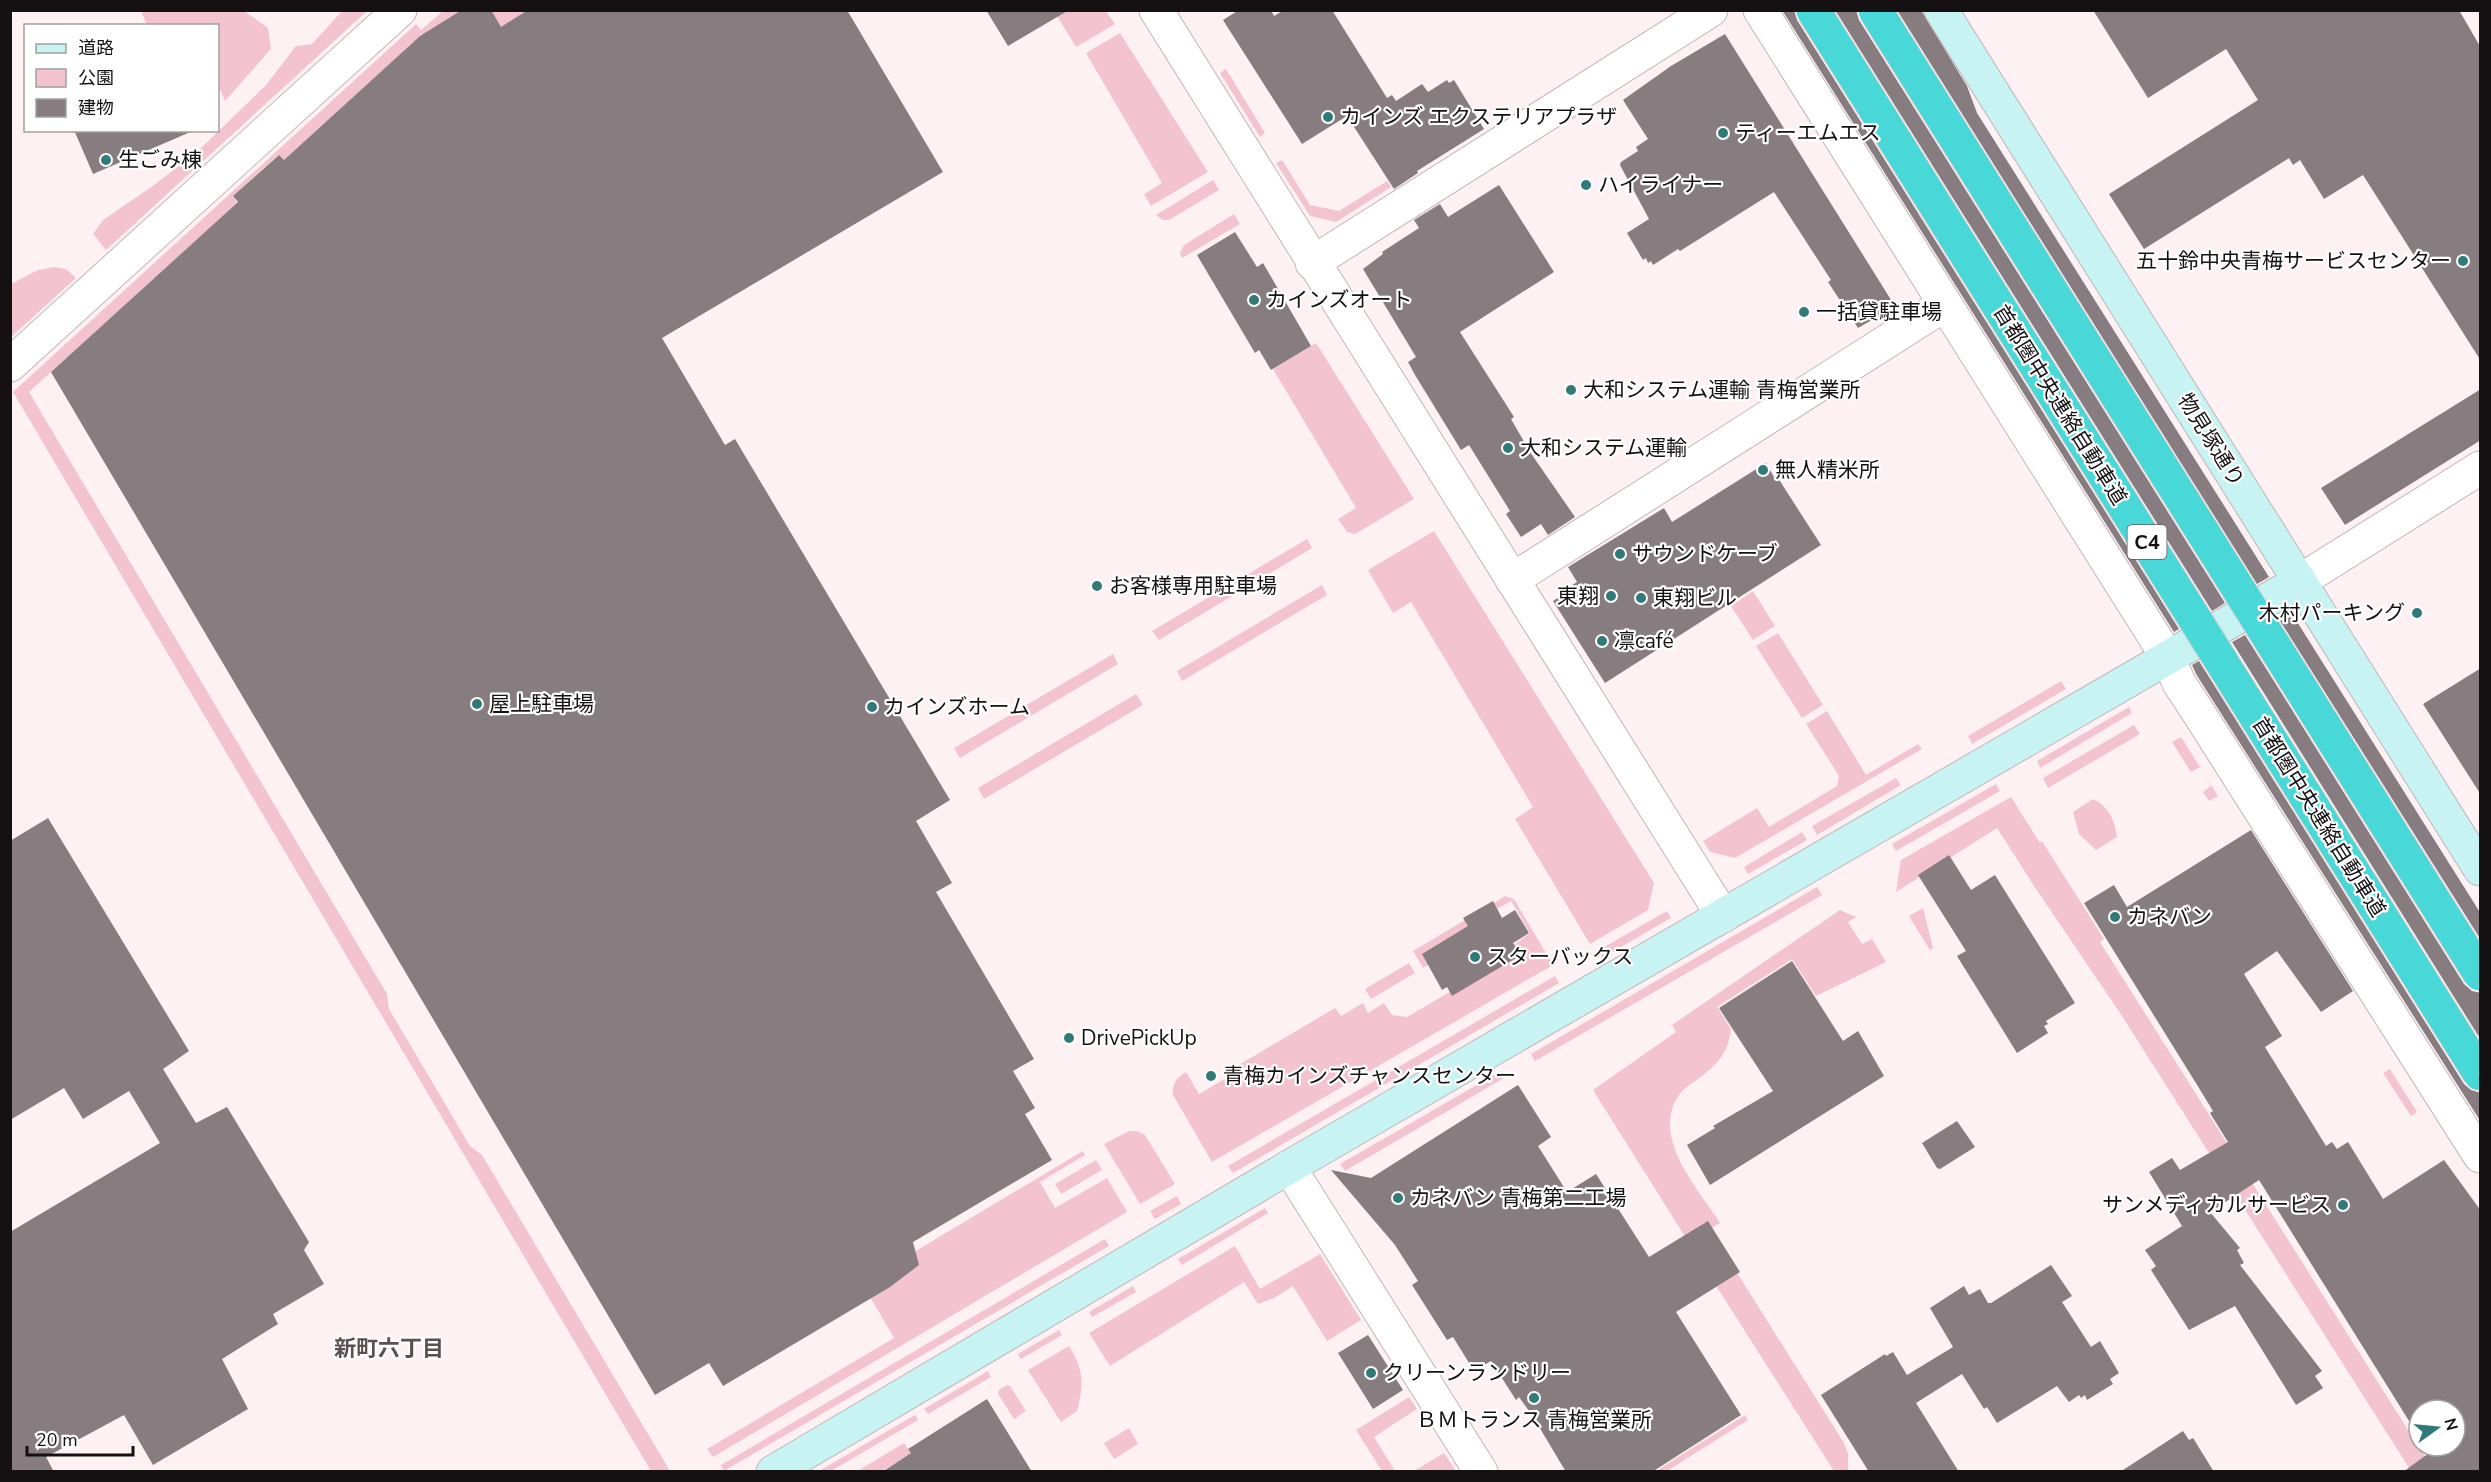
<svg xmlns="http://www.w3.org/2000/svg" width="2491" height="1482" font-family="'Nunito Sans','Noto Sans JP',sans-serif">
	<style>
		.green { fill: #f4c3d0 }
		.building { fill: #877c7f }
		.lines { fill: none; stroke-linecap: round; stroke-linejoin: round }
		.street-casing { stroke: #c1b5b8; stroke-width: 35 }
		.secondary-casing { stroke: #c1b5b8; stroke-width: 35 }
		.street { stroke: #fff; stroke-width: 33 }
		.secondary { stroke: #c8f3f3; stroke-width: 33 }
		.highway-bridge-casing { stroke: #d0cfd0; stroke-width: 35; stroke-linecap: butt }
		.highway-bridge { stroke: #48d8d8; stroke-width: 33 }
		.poi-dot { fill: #317a7a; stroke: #fff; stroke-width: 2 }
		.labels { text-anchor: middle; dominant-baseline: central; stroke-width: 4.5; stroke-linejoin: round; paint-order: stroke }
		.shield { fill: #fff; stroke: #5b5859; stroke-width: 1.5 }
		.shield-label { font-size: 20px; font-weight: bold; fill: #151112 }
		.poi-label { font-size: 21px; fill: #151112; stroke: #fff; text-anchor: start }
		.street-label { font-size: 21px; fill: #151112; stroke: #fff }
		.neighbourhood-label { font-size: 22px; font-weight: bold; fill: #5b5153; stroke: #fff }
	</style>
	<rect width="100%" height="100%" fill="#fdf1f4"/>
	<!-- green -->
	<path class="green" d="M 141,11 L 244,11 L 268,28 L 271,49 L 225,101 L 218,85 L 218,26 L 147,25 Z
		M 342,11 L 367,11 L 106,250 L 93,234 L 103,220 L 154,185 L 198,151 L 266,85 L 296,46 L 312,44 Z
		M 443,11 L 528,11 L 440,63 L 422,34 L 284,160 L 278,155 L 233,196 L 237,203 L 29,392 L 387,994 L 389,1009 L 470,1146 L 482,1155 L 670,1471 L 651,1471 L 13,392 L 416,24 L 421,30 Z
		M 1054,11 L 1106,11 L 1115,24 L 1076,47 Z
		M 1120,33 L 1208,172 L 1151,206 L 1144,194 L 1162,183 L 1086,53 Z
		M 1226,69 L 1265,133 L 1260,137 L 1220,73 Z
		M 1282,160 L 1310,205 L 1339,211 L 1387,181 L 1391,187 L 1336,222 L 1310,216 L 1276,163 Z
		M 1213,180 L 1219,190 L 1169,220 L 1163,220 L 1156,215 Z
		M 1234,214 L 1240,224 L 1182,258 L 1180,253 L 1184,245 Z
		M 54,267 L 66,269 L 76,278 L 11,337 L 11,284 L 38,270 Z
		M 1316,343 L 1414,499 L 1355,534 L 1347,532 L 1338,519 L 1356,508 L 1273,369 Z
		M 1434,531 L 1654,883 L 1648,910 L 1590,944 L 1515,819 L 1533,807 L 1411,602 L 1393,613 L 1368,570 Z
		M 1307,539 L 1312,548 L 1159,640 L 1152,631 Z
		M 1322,585 L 1327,595 L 1182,681 L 1177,671 Z
		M 1753,591 L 1775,626 L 1753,640 L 1731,606 Z
		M 1778,633 L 1823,705 L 1802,718 L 1756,646 Z
		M 1113,654 L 1118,664 L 960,758 L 954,748 Z
		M 2061,681 L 2066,689 L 1972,744 L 1968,736 Z
		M 1136,694 L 1143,705 L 984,799 L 978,788 Z
		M 2129,707 L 2132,713 L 2040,768 L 2037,761 Z
		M 1827,711 L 1866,775 L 1918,744 L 1922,749 L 1735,858 L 1710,852 L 1703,841 L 1757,808 L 1769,827 L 1837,786 L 1839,776 L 1806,724 Z
		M 2134,725 L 2140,734 L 2048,788 L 2043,778 Z
		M 2181,737 L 2218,796 L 2209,801 L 2203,792 L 2211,786 L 2200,767 L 2191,772 L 2172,742 Z
		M 1896,778 L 1901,785 L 1817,835 L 1812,826 Z
		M 1996,784 L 2000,791 L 1896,851 L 1892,844 Z
		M 2011,797 L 2040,843 L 2042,841 L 2104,939 L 2100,942 L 2434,1471 L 2411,1471 L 2122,1016 L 2034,886 L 1997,828 L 1896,892 L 1901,860 Z
		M 2093,799 C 2109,806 2115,821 2117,837 L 2096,850 L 2079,834 L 2073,812 Z
		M 1802,832 L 1807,840 L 1748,874 L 1744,867 Z
		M 1817,887 L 1822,895 L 1535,1061 L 1531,1054 Z
		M 1505,896 L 1514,899 L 1553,965 L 1212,1162 L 1173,1095 C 1172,1084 1176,1078 1186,1072 L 1199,1094 L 1228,1077 L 1227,1072 L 1335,1008 L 1341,1016 L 1363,1003 L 1368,1013 L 1384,1003 L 1392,1015 L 1407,1017 L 1453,990 L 1530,933 L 1511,901 L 1497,909 L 1494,903 Z
		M 1923,908 L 1933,948 L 1930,950 L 1909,916 Z
		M 1840,910 L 1856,917 L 1848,922 L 1862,944 L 1872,939 L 1886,962 L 1816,996 L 1792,959 L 1717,1007 L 1731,1029 C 1728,1055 1717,1064 1697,1080 C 1692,1083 1686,1087 1682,1091 C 1647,1134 1697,1187 1720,1223 L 1689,1243 L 1593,1090 L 1676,1032 L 1672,1025 Z
		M 1667,911 L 1671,918 L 1602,958 L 1599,950 Z
		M 1465,920 L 1469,928 L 1436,960 L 1423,968 L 1413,951 Z
		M 1409,963 L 1415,973 L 1371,999 L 1365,989 Z
		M 1555,976 L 1559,983 L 1233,1173 L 1228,1166 Z
		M 2390,1069 L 2417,1112 L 2411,1116 L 2383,1073 Z
		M 1501,1071 L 1504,1078 L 1345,1171 L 1340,1164 Z
		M 1129,1131 L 1137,1131 L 1145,1135 L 1175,1184 L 1140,1204 L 1104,1144 Z
		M 1083,1151 L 1085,1155 L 1040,1182 L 1055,1208 L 1107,1178 L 1127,1212 L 713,1457 L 707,1449 L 894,1338 L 862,1283 Z
		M 1096,1160 L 1102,1170 L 1061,1194 L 1055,1184 Z
		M 1177,1196 L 1181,1204 L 1155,1219 L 1150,1211 Z
		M 1265,1208 L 1268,1213 L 1182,1265 L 1178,1259 Z
		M 1105,1239 L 1109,1246 L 724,1471 L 721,1465 Z
		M 1235,1246 L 1260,1289 L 1320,1254 L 1361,1320 L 1327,1341 L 1293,1286 L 1274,1298 L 1258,1304 L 1244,1282 L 1110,1366 L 1089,1333 Z
		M 1734,1268 L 1844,1443 L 1848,1453 L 1848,1471 L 1834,1471 L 1713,1281 Z
		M 1133,1286 L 1136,1292 L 1092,1317 L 1089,1312 Z
		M 1059,1330 L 1062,1335 L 1021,1359 L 1018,1354 Z
		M 1069,1346 C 1084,1370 1084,1384 1077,1411 L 1061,1422 L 1028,1370 Z
		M 988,1371 L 991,1377 L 928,1414 L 924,1409 Z
		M 1007,1385 L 1010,1386 L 1026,1411 L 1014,1419 L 998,1394 L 999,1390 Z
		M 1409,1397 L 1417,1409 L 1374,1437 L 1395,1471 L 1382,1471 L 1356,1430 Z
		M 915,1415 L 918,1420 L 831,1471 L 819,1471 Z
		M 1745,1415 L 1748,1420 L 1667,1471 L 1656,1471 Z
		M 1129,1428 L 1138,1444 L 1114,1459 L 1104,1443 Z
		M 904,1443 L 911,1453 L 882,1471 L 856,1472 Z
		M 1444,1453 L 1456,1471 L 1414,1471 Z"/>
	<!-- building -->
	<path class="building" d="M 462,10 L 491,10 L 501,27 L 528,10 L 847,10 L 943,172 L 662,338 L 725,445 L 735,439 L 950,800 L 916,821 L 952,883 L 936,892 L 1034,1059 L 1013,1071 L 1035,1108 L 1025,1114 L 1052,1160 L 913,1242 L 919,1265 L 890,1287 L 723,1386 L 709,1363 L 655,1395 L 51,372 L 238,202 L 233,196 L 279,155 L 284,160 L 420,36 Z
		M 986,10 L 1069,10 L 1008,46 Z
		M 1239,10 L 1271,10 L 1274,16 L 1284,10 L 1332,10 L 1387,98 L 1392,95 L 1396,101 L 1422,84 L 1428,92 L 1447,80 L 1449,83 L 1454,80 L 1484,129 L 1417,171 L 1418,173 L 1394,189 L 1347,116 L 1302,144 L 1223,20 Z
		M 1782,10 L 1794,10 L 1797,20 L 2179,629 L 2174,632 Z
		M 1835,10 L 1856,10 L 1859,20 L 2225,603 L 2212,611 Z
		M 1897,10 L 1921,10 L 1967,86 L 1977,113 L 2269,577 L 2257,584 Z
		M 2093,10 L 2459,10 L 2481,48 L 2481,361 L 2363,175 L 2324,199 L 2300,160 L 2293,165 L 2289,158 L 2144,249 L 2109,194 L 2258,100 L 2226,49 L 2148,98 Z
		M 1725,34 L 1893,303 L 1884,308 L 1886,312 L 1858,328 L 1828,282 L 1831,280 L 1774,192 L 1680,251 L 1678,249 L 1653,265 L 1651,261 L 1648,263 L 1646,258 L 1643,260 L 1627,233 L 1649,219 L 1620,165 L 1621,162 L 1638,151 L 1636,147 L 1648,139 L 1623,100 L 1671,66 Z
		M 74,130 L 195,130 L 93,174 Z
		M 1499,185 L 1554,272 L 1460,332 L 1514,417 L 1511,419 L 1530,452 L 1575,517 L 1548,535 L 1541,524 L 1521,537 L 1506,514 L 1510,511 L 1469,445 L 1461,450 L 1415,375 L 1408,362 L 1416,357 L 1363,269 L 1383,254 L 1382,252 L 1419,228 L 1414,220 L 1440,204 L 1448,217 Z
		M 1235,232 L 1257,267 L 1263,263 L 1311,346 L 1271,370 L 1259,350 L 1255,353 L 1197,255 Z
		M 2481,389 L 2481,440 L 2345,525 L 2321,488 Z
		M 1766,463 L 1774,477 L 1776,475 L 1821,545 L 1605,683 L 1553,601 L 1561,596 L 1560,593 L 1577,582 L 1568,567 L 1664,508 L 1672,522 Z
		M 2289,609 L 2481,914 L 2481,940 L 2277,616 Z
		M 2245,635 L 2464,984 L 2472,991 L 2481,993 L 2481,1040 L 2232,642 Z
		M 2199,661 L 2464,1084 L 2471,1090 L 2481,1093 L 2481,1122 L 2196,674 L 2192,665 Z
		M 2481,668 L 2481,795 L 2423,704 Z
		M 48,818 L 189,1051 L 163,1069 L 196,1123 L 227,1107 L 309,1242 L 304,1250 L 324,1284 L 273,1314 L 278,1324 L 222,1359 L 248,1409 L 153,1465 L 124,1415 L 46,1457 L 54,1472 L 10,1472 L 10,1232 L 160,1143 L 129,1091 L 83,1119 L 64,1088 L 10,1120 L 10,841 Z
		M 2251,830 L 2353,991 L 2321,1012 L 2277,951 L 2244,974 L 2282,1036 L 2265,1047 L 2326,1146 L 2332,1142 L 2337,1149 L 2348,1142 L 2383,1199 L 2444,1160 L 2481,1211 L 2481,1472 L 2403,1472 L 2429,1453 L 2425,1446 L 2455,1446 L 2455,1410 L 2419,1410 L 2419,1437 L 2259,1180 L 2210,1212 L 2240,1248 L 2237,1250 L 2244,1263 L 2240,1265 L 2322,1371 L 2315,1376 L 2323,1388 L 2296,1405 L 2235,1306 L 2189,1330 L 2151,1270 L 2156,1266 L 2145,1250 L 2182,1226 L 2149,1172 L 2172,1158 L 2180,1170 L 2228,1142 L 2210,1113 L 2213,1111 L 2199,1088 L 2084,903 L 2114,885 L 2127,907 Z
		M 1949,855 L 1971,890 L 1995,875 L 2075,1003 L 2046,1021 L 2048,1024 L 2044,1026 L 2048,1033 L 2017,1053 L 1957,956 L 1966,951 L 1918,875 Z
		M 1493,901 L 1502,918 L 1515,910 L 1529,933 L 1513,943 L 1521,955 L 1452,996 L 1447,987 L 1442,990 L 1422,954 L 1468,926 L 1463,918 Z
		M 1792,961 L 1843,1041 L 1858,1031 L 1884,1076 L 1710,1185 L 1687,1145 L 1715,1128 L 1713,1126 L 1773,1091 L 1719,1008 Z
		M 1518,1085 L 1551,1137 L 1538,1146 L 1567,1192 L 1596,1174 L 1649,1257 L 1708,1221 L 1740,1272 L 1676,1312 L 1741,1415 L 1652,1472 L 1566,1472 L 1532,1415 L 1519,1397 L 1516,1400 L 1491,1361 L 1474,1371 L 1453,1337 L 1447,1340 L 1412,1285 L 1418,1281 L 1395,1245 L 1331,1170 L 1371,1178 Z
		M 1957,1121 L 1975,1147 L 1940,1169 L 1937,1168 L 1922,1143 Z
		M 2051,1265 L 2072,1296 L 2062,1302 L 2091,1347 L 2100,1341 L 2119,1373 L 2110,1379 L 2113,1384 L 2087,1400 L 2085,1395 L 2081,1398 L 2079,1395 L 2069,1402 L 2057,1386 L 1997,1423 L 1987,1407 L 1984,1409 L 1962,1374 L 1916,1403 L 1959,1472 L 1869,1472 L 1821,1395 L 1885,1354 L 1886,1356 L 1893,1352 L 1907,1375 L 1953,1347 L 1930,1308 L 1964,1286 L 1969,1295 L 1980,1289 L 1988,1303 L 1991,1303 Z
		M 1368,1335 L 1403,1390 L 1373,1409 L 1338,1353 Z
		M 987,1399 L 1032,1472 L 882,1472 L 911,1453 L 908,1449 Z
		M 2183,1431 L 2189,1440 L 2193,1438 L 2214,1472 L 2120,1472 Z"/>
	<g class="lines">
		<defs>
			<path id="street" d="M 1156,10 L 1723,916
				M 1760,10 L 2168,658 L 2179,683 L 2198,712 L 2480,1156
				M 1312,263 L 1711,10
				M 10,365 L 400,10
				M 1512,580 L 1944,305
				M 2300,581 L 2480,468
				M 1289,1167 L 1481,1472"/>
			<path id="secondary" d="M 1941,10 L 2480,869
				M 773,1472 L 1289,1167 L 2300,581"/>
		</defs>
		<!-- street casing -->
		<use href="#street" class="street-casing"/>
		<!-- secondary casing -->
		<use href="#secondary" class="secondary-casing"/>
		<!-- street -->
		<use href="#street" class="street"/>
		<!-- secondary -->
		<use href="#secondary" class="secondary"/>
		<defs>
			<path id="highway-bridge" d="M 1813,10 L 2480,1074
				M 1875,10 L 2480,974"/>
		</defs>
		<!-- highway-bridge casing -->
		<use href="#highway-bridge" class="highway-bridge-casing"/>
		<!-- highway-bridge -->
		<use href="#highway-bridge" class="highway-bridge"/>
	</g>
	<!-- markers -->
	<g class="poi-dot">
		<circle cx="1328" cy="117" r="6"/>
		<circle cx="1723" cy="133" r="6"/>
		<circle cx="106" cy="160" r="6"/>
		<circle cx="1586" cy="185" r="6"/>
		<circle cx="2463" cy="261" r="6"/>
		<circle cx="1254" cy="300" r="6"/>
		<circle cx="1804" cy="312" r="6"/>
		<circle cx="1571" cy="390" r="6"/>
		<circle cx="1508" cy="448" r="6"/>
		<circle cx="1763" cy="470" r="6"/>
		<circle cx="1620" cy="554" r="6"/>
		<circle cx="1097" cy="586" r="6"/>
		<circle cx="1611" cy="596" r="6"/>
		<circle cx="1641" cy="598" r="6"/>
		<circle cx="2417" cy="613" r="6"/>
		<circle cx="1602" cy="641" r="6"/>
		<circle cx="477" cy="704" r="6"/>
		<circle cx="872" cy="707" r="6"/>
		<circle cx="2115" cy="917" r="6"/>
		<circle cx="1475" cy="957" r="6"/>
		<circle cx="1069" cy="1038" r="6"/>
		<circle cx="1211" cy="1076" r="6"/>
		<circle cx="1398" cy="1198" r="6"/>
		<circle cx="2343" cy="1205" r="6"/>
		<circle cx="1371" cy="1373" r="6"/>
		<circle cx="1534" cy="1398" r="6"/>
	</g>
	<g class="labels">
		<!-- shield labels -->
		<rect class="shield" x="2127.5" y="525" width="39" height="34" rx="4.5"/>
		<g class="shield-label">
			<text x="2147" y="542">C4</text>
		</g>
		<!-- poi labels -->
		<g class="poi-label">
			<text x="1340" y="117">カインズ エクステリアプラザ</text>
			<text x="1735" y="133">ティーエムエス</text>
			<text x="118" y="160">生ごみ棟</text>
			<text x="1598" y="185">ハイライナー</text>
			<text x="2451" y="261" text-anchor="end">五十鈴中央青梅サービスセンター</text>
			<text x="1266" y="300">カインズオート</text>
			<text x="1816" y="312">一括貸駐車場</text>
			<text x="1583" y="390">大和システム運輸 青梅営業所</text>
			<text x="1520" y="448">大和システム運輸</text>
			<text x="1775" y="470">無人精米所</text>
			<text x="1632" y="554">サウンドケーブ</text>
			<text x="1109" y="586">お客様専用駐車場</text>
			<text x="1599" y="596" text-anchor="end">東翔</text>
			<text x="1653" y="598">東翔ビル</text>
			<text x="2405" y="613" text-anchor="end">木村パーキング</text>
			<text x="1614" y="641">凛café</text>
			<text x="489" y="704">屋上駐車場</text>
			<text x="884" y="707">カインズホーム</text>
			<text x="2127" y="917">カネバン</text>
			<text x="1487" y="957">スターバックス</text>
			<text x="1081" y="1038">DrivePickUp</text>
			<text x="1223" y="1076">青梅カインズチャンスセンター</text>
			<text x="1410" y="1198">カネバン 青梅第二工場</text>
			<text x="2331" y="1205" text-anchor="end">サンメディカルサービス</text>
			<text x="1383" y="1373">クリーンランドリー</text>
			<text x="1534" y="1420" text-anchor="middle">ＢＭトランス 青梅営業所</text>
		</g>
		<!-- street labels -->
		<g class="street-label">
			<text transform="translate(2060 405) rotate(58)">首都圏中央連絡自動車道</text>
			<text transform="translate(2211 440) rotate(58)">物見塚通り</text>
			<text transform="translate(2319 817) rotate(58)">首都圏中央連絡自動車道</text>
		</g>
		<!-- neighbourhood labels -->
		<g class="neighbourhood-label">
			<text x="389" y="1349">新町六丁目</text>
		</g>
	</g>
	<!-- border -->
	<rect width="2491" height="1482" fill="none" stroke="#151112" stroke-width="24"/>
	<!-- legend -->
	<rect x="24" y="24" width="195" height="108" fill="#ffffff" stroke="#a1a0a0" stroke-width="1.5"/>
	<rect x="36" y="44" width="30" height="9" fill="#c8f3f3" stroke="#a1a0a0" stroke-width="1.5"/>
	<text x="78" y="54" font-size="18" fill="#151112">道路</text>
	<rect x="36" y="69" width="30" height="18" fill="#f4c3d0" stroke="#a1a0a0" stroke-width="1.5"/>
	<text x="78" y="84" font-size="18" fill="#151112">公園</text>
	<rect x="36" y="99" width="30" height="18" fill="#877c7f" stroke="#a1a0a0" stroke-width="1.5"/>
	<text x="78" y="114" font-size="18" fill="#151112">建物</text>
	<!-- north arrow -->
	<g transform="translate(2437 1428) rotate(75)"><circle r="28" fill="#ffffff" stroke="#a1a0a0" stroke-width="1.5"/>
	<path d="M0-4.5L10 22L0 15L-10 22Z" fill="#317a7a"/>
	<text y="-9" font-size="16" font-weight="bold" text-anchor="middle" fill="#151112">N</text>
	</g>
	<!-- scale -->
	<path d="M27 1446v9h106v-9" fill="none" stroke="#151112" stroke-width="3"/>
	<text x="36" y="1446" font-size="18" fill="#151112" stroke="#ffffff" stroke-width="4.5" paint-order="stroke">20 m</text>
</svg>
